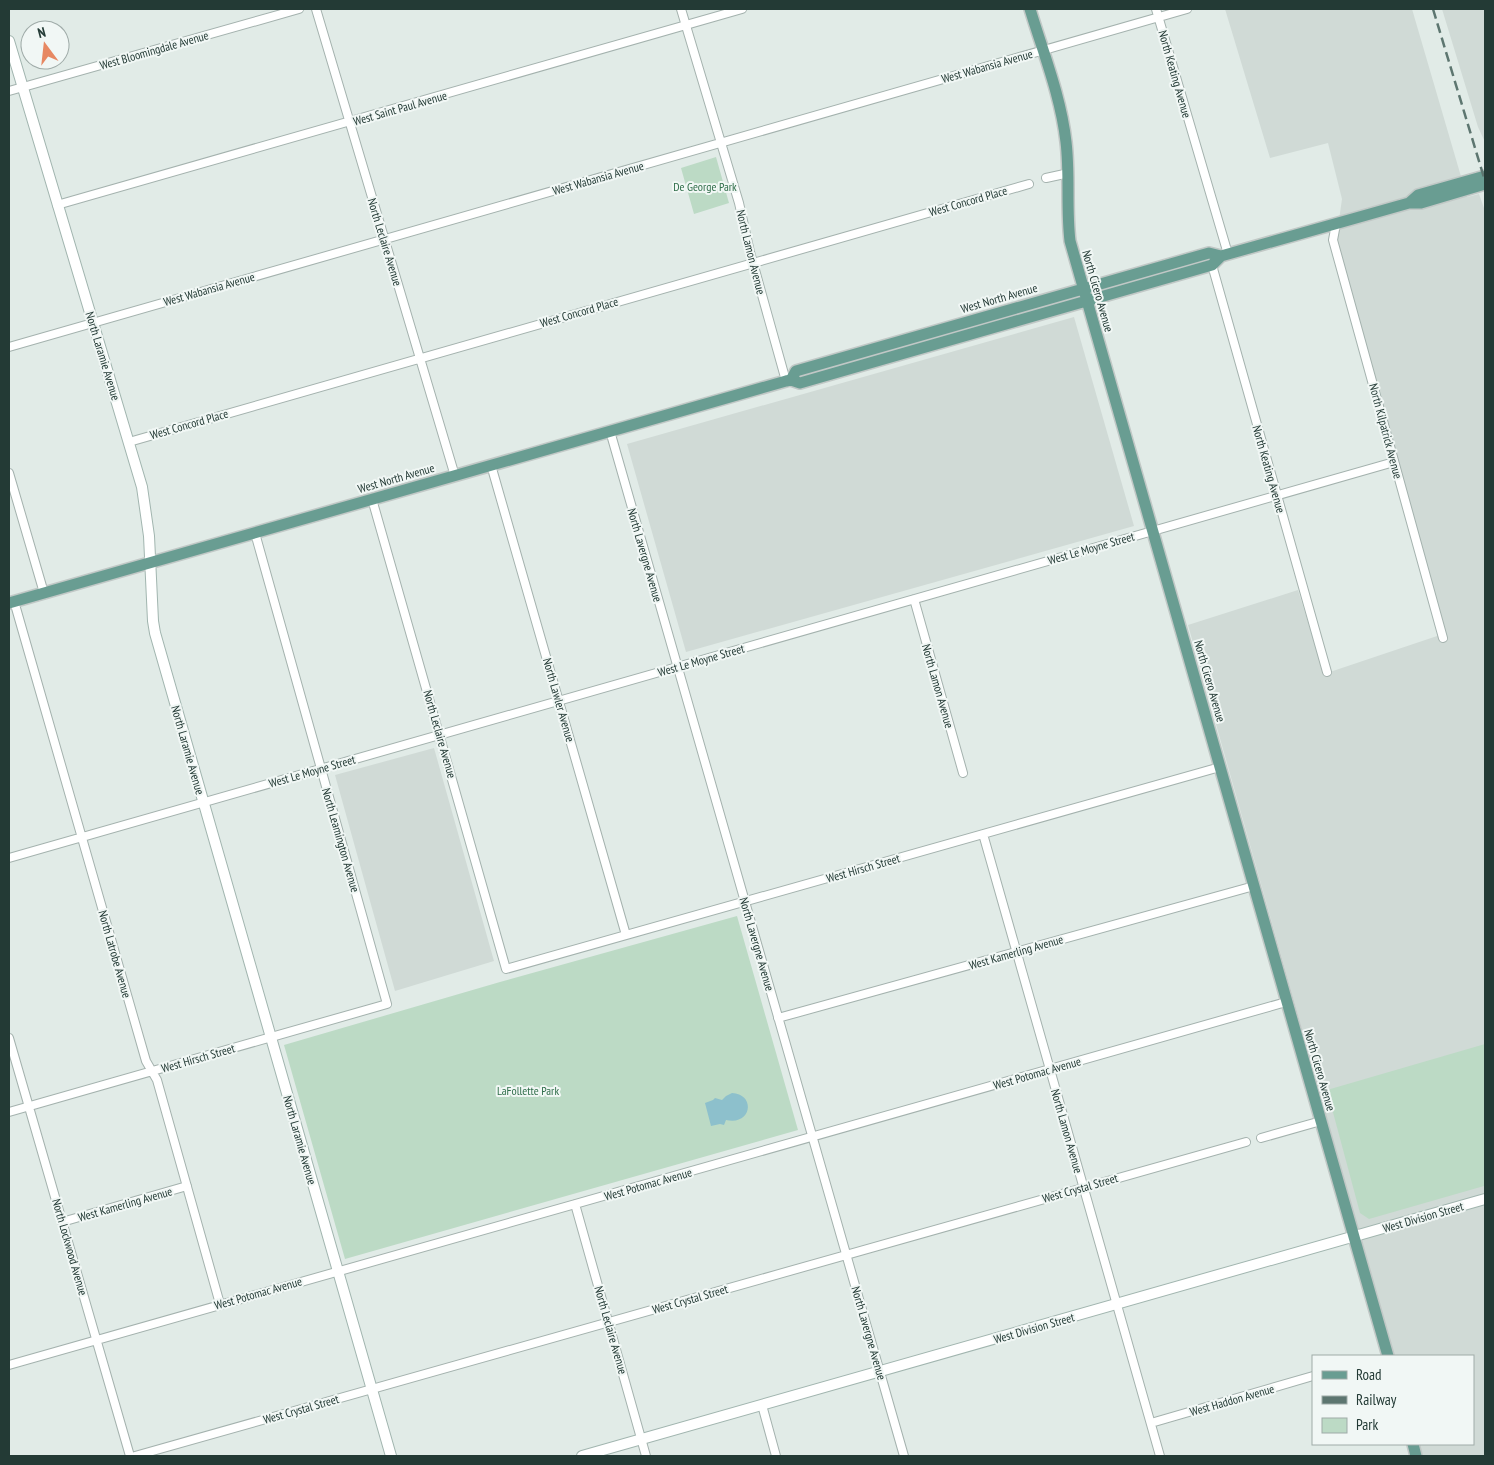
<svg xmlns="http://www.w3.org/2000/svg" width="1494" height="1465" font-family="'PT Sans Narrow',sans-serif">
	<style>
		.built { fill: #d0dad6 }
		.green { fill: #bcdac5 }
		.water { fill: #8dc0cc }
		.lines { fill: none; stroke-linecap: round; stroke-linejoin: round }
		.street-casing { stroke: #a4b2ae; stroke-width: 10 }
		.secondary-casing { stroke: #a1b5af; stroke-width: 12 }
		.primary-casing { stroke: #c1c8c6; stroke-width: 14 }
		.street { stroke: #fff; stroke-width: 8 }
		.secondary { stroke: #fff; stroke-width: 10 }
		.primary { stroke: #699d92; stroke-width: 11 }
		.rail { stroke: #5d7670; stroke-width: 2.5; stroke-dasharray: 10 5; stroke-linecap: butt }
		.labels { text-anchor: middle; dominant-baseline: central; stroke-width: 4; stroke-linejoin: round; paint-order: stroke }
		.street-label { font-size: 12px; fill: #233a35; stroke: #f1f7f5 }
		.park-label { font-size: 12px; fill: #306e4a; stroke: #f1f7f5 }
	</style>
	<rect width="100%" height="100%" fill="#e1ebe7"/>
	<!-- built -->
	<path class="built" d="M 1225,9 L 1412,9 L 1467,197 L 1479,194 L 1485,211 L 1485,1456 L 1422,1456 L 1419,1444 L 1473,1444 L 1473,1356 L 1394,1356 L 1188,625 L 1298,590 L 1324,674 L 1446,633 L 1336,241 L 1342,199 L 1328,143 L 1270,158 Z
		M 1442,9 L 1485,9 L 1485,142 L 1478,127 Z
		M 1074,317 L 1134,526 L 686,652 L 627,444 Z
		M 434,748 L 494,961 L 395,991 L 335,775 Z"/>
	<!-- green -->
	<path class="green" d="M 716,157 L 729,203 L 694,214 L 681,168 Z
		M 737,916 L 798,1130 L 345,1259 L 284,1045 L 500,982 Z
		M 1485,1044 L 1485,1158 L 1484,1186 L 1369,1219 L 1360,1213 L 1327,1090 Z"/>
	<!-- water -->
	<path class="water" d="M 732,1093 C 756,1094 752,1126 726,1120 L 724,1125 L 720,1124 L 711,1126 L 705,1103 L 713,1100 L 715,1098 L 722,1100 L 726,1096 Z"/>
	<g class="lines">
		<defs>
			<path id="street" d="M 316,9 L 455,476
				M 681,9 L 739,203 L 750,252 L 786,381
				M 1156,9 L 1228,254
				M 9,91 L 299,9
				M 1046,178 L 1069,173
				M 57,205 L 742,9
				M 1336,224 L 1333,240 L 1443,638
				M 1212,265 L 1327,672
				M 9,347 L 1187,9
				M 610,431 L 904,1456
				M 129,442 L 1029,184
				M 491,465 L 626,935
				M 9,473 L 44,593
				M 372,499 L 506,969 L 1220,767
				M 914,599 L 963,773
				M 14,601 L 146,1061 L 157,1080 L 220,1304
				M 983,834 L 1160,1456
				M 9,858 L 1394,462
				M 778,1018 L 1254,886
				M 9,1038 L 130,1456
				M 9,1112 L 387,1004 L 255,533
				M 1261,1138 L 1321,1121
				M 575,1204 L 646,1456
				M 62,1222 L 187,1186
				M 9,1365 L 1286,1002
				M 762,1405 L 776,1456
				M 1151,1423 L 1313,1376
				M 135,1456 L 1246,1142"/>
			<path id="secondary" d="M 9,41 L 142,487 L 149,536 L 153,621 L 155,633 L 391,1456
				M 582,1456 L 1485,1199"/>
			<path id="primary" d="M 1030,9 C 1043,52 1061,97 1066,142 C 1070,175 1066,208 1070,241 L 1388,1356
				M 1409,203 L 1418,195 L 1485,176
				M 791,380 L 796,371 L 1209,253 L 1221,256
				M 9,603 L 786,381 L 791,380 L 800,383 L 1212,265 L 1221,256 L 1409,203 L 1421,203 L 1485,184
				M 1413,1444 L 1416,1456"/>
		</defs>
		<!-- street casing -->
		<use href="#street" class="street-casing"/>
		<!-- secondary casing -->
		<use href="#secondary" class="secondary-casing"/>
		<!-- primary casing -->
		<use href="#primary" class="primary-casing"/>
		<!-- street -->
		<use href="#street" class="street"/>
		<!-- secondary -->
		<use href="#secondary" class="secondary"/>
		<!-- primary -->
		<use href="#primary" class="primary"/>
		<!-- rail -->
		<path class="rail" d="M 1433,9 L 1485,181"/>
	</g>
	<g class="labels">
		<!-- street labels -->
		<g class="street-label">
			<text transform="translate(154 50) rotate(-16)">West Bloomingdale Avenue</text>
			<text transform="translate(987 66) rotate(-16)">West Wabansia Avenue</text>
			<text transform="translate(1175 74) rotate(74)">North Keating Avenue</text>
			<text transform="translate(400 108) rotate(-16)">West Saint Paul Avenue</text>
			<text transform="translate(598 178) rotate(-16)">West Wabansia Avenue</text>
			<text transform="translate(968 201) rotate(-16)">West Concord Place</text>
			<text transform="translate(385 242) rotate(73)">North Leclaire Avenue</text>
			<text transform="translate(751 252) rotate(76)">North Lamon Avenue</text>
			<text transform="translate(209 289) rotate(-16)">West Wabansia Avenue</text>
			<text transform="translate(1098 291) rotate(74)">North Cicero Avenue</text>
			<text transform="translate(999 298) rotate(-16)">West North Avenue</text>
			<text transform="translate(579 312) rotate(-16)">West Concord Place</text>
			<text transform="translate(103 356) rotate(73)">North Laramie Avenue</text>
			<text transform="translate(189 424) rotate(-16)">West Concord Place</text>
			<text transform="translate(1386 431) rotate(75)">North Kilpatrick Avenue</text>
			<text transform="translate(1269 469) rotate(74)">North Keating Avenue</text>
			<text transform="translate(396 478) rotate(-16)">West North Avenue</text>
			<text transform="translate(1091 548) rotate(-16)">West Le Moyne Street</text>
			<text transform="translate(645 555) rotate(74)">North Lavergne Avenue</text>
			<text transform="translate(701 660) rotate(-16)">West Le Moyne Street</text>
			<text transform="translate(1210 681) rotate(74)">North Cicero Avenue</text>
			<text transform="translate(938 686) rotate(74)">North Lamon Avenue</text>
			<text transform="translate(559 700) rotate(74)">North Lawler Avenue</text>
			<text transform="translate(440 734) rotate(74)">North Leclaire Avenue</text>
			<text transform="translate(188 750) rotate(74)">North Laramie Avenue</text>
			<text transform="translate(312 771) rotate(-16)">West Le Moyne Street</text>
			<text transform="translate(341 840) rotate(74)">North Leamington Avenue</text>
			<text transform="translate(863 868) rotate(-16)">West Hirsch Street</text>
			<text transform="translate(757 944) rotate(74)">North Lavergne Avenue</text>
			<text transform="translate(1016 952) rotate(-16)">West Kamerling Avenue</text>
			<text transform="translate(115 954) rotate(74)">North Latrobe Avenue</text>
			<text transform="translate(198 1058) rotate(-16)">West Hirsch Street</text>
			<text transform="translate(1320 1070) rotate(74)">North Cicero Avenue</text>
			<text transform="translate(1037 1073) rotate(-16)">West Potomac Avenue</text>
			<text transform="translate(1067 1131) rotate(74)">North Lamon Avenue</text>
			<text transform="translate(300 1140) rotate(74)">North Laramie Avenue</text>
			<text transform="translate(648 1184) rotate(-16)">West Potomac Avenue</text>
			<text transform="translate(1080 1188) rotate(-16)">West Crystal Street</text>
			<text transform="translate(125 1204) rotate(-16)">West Kamerling Avenue</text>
			<text transform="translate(1423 1217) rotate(-16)">West Division Street</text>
			<text transform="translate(70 1247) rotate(74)">North Lockwood Avenue</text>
			<text transform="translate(258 1293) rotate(-16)">West Potomac Avenue</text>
			<text transform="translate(690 1299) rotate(-16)">West Crystal Street</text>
			<text transform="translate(1034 1328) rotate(-16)">West Division Street</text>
			<text transform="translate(611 1330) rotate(74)">North Leclaire Avenue</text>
			<text transform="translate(869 1333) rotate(74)">North Lavergne Avenue</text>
			<text transform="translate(1232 1400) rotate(-16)">West Haddon Avenue</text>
			<text transform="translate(301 1409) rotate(-16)">West Crystal Street</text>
		</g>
		<!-- park labels -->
		<g class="park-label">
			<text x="705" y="186">De George Park</text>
			<text x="528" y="1090">LaFollette Park</text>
		</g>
	</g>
	<!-- border -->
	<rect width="1494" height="1465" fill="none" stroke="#233a35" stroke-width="20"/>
	<!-- legend -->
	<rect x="1312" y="1355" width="162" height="90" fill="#f1f7f5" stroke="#9faba8"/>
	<rect x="1322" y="1371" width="25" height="8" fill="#699d92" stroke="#9faba8"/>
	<text x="1356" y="1380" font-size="15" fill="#233a35">Road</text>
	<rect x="1322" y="1396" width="25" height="8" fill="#5d7670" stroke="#9faba8"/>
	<text x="1356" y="1405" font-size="15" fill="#233a35">Railway</text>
	<rect x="1322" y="1418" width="25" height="15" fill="#bcdac5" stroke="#9faba8"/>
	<text x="1356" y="1430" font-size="15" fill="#233a35">Park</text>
	<!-- north arrow -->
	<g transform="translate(45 45) rotate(345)"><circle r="24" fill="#f1f7f5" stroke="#9faba8"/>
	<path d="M0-4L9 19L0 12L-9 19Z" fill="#e78862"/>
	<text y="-8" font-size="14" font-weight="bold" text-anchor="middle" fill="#233a35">N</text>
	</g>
</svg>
